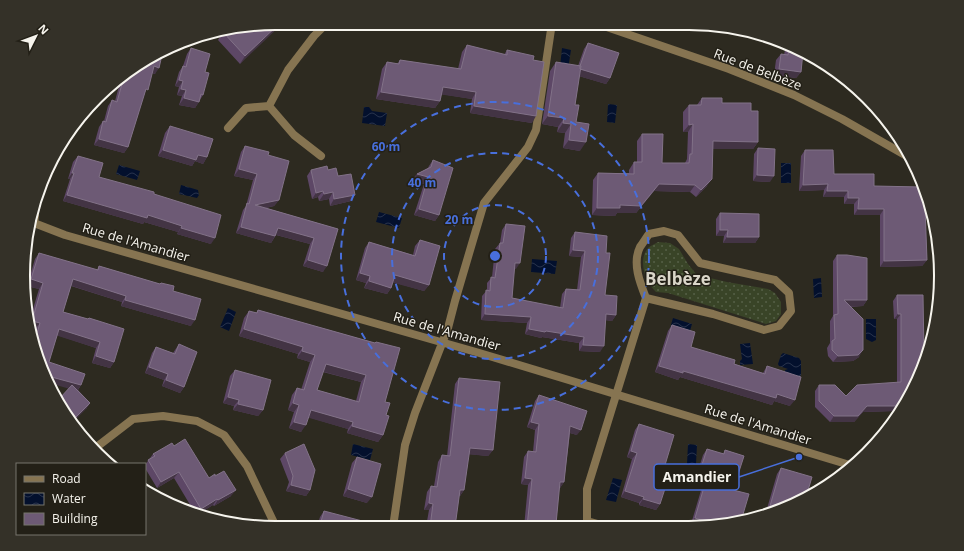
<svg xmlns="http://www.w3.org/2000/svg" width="964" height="551" font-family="'Open Sans',sans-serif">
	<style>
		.grass { fill: url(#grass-dots) }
		.water { fill: url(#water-waves) }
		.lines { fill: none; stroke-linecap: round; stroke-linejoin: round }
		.minor { stroke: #867451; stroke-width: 8 }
		.wall { fill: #5d4766; fill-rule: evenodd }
		.shaded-wall { fill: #433444 }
		.building { fill: #6d5a75; stroke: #827288; fill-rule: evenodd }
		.ring { fill: none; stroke: #486fdc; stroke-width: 2; stroke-dasharray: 7 5 }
		.labels { text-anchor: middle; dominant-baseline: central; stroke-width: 3; stroke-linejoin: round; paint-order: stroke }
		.street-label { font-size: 13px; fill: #f6f4ed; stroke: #232017 }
		.district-label { font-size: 17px; font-weight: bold; fill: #dad6c9; stroke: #232017 }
		.rim { fill: none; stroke: #f6f4ed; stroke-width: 2 }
		.centre { fill: #486fdc; stroke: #232017; stroke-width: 2 }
		.ring-label { font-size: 12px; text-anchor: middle; font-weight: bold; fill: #486fdc; stroke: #232017; stroke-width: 3; stroke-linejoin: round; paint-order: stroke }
		.leader { fill: none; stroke: #486fdc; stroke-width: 1.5 }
		.callout-dot { fill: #486fdc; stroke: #232017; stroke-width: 1.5 }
		.callout { fill: #232017; stroke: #486fdc; stroke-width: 1.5 }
		.callout-label { font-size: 14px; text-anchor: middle; font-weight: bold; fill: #f6f4ed }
	</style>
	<defs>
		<pattern id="grass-dots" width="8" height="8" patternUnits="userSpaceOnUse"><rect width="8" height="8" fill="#394427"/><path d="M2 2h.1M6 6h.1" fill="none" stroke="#566047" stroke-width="1.8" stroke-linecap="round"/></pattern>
		<pattern id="water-waves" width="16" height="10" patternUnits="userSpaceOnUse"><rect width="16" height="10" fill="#03102d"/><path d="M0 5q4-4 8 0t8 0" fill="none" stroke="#28334c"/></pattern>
	</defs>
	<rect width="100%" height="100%" fill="#2d2a20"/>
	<!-- grass -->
	<path class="grass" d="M 658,242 L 670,243 L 679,249 L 688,264 L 697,275 L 727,282 L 768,289 L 775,293 L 781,302 L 781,314 L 776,321 L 766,324 L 668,293 L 656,292 C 645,282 637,259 649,247 C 652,245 655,244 658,242 Z"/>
	<!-- water -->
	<path class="water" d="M 562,48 L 571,50 L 568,69 L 560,67 Z
		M 608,104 L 617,105 L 615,123 L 607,122 Z
		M 364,107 L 369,107 L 372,111 L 387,113 L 385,126 L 362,123 Z
		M 781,163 L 791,163 L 791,183 L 781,183 Z
		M 119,165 L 140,171 L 137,180 L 116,174 Z
		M 181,185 L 198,190 L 199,195 L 197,198 L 179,194 Z
		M 379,212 L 402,218 L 399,228 L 376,222 Z
		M 532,259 L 557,261 L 555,274 L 531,272 Z
		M 821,278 L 822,297 L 814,298 L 813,279 Z
		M 228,308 L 236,312 L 229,331 L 220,327 Z
		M 673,318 L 692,324 L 689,334 L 670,328 Z
		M 866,319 L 876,319 L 876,340 L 872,342 L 866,339 Z
		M 750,343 L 753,364 L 740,365 L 740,361 L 742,359 L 740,344 Z
		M 783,353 L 799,358 L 801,361 L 801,375 L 799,377 L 785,374 L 785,370 L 788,369 L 779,366 L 778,364 L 781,355 Z
		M 353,444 L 373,449 L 370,460 L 351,455 Z
		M 688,444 L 697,445 L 696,464 L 687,464 Z
		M 613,478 L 622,480 L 616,502 L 606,500 Z"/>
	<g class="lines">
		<!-- minor -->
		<path class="minor" d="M 595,23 L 729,69 L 794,95 L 842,119 L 905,155
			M 269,106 L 294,135 L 321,156
			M 228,128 L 246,108 L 269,106 L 288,70 L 314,36 L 327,23
			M 34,223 L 65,235 L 476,352 L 853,466
			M 30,229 C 35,222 37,216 33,208
			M 96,447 L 104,457
			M 94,449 L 133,419 L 163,416 L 197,421 L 224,435 L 247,466 L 276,527
			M 587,521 L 605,526
			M 587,526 L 587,489 L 646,298 C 640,283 632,263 640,247 C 643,243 646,238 649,234 L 664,231 L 678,235 L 700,263 L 775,280 L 789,293 L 791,311 L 779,326 L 764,330 L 713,314 L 646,298
			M 393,527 L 405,445 L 415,413 L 448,328 L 455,301 L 484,203 L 528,147 L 536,130 L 552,23"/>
	</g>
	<!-- wall -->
	<path class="wall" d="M 276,23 L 240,64 L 218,40 L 223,32 L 249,31 Z
		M 288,23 L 294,23 L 291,26 Z
		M 588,43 L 610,78 L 606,84 L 579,76 L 575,105 L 576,122 L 580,151 L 563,148 L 565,133 L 557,132 L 558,127 L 542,124 L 550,71 L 556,62 L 578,66 L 584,49 Z
		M 467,45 L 504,55 L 507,50 L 533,60 L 532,123 L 470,113 L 472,99 L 441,94 L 440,101 L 435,108 L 376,99 L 382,69 L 387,62 L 397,64 L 400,60 L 458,69 L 462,52 Z
		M 788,46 L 803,52 L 801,72 L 796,78 L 774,75 L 776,60 L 781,54 L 784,55 L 785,50 Z
		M 191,48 L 205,72 L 203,95 L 195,108 L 179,105 L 182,96 L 177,95 L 179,87 L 175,86 L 179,72 L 183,66 L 187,54 Z
		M 161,54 L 155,74 L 152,73 L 144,95 L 128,147 L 124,153 L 94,145 L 99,127 L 103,121 L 104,121 L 108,106 L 112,100 L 115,101 L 122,75 Z
		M 702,98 L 751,111 L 758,142 L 753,149 L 713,149 L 707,186 L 696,197 L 690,192 L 654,191 L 636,213 L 617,213 L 615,216 L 592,215 L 593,180 L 598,173 L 629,173 L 629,170 L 634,162 L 637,162 L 637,141 L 642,134 L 662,163 L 685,163 L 687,159 L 688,132 L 683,132 L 683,112 L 689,105 L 697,105 Z
		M 170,126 L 207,157 L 203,164 L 195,161 L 192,166 L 158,156 L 165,133 Z
		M 245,146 L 268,155 L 279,200 L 274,206 L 266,208 L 338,229 L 323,272 L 303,266 L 310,244 L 276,235 L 271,243 L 236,233 L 243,210 L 246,206 L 253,180 L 234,176 L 241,152 Z
		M 758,148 L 770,182 L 753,181 L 754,154 Z
		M 805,150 L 834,174 L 874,186 L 921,187 L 932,208 L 928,213 L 925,213 L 927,260 L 922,266 L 880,267 L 880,215 L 854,215 L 854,204 L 844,204 L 844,197 L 823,197 L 824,190 L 799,191 L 801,156 Z
		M 78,156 L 99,177 L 154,194 L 211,244 L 177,234 L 178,232 L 144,222 L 143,224 L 63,201 L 70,179 L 68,179 L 73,162 Z
		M 433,160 L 439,215 L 435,221 L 414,215 L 424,184 L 412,180 L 417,174 L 428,168 L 429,166 Z
		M 311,170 L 328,170 L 338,176 L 351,201 L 330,206 L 329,199 L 319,201 L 318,197 L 312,199 L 307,176 Z
		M 720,213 L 759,237 L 755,243 L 723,243 L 724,236 L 716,236 L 716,219 Z
		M 506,224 L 516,269 L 514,269 L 512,298 L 560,308 L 562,294 L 566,289 L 577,290 L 581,257 L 569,256 L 571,238 L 575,232 L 606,253 L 605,295 L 616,315 L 612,321 L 606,320 L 600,352 L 579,351 L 579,343 L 542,337 L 541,338 L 525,334 L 527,323 L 481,320 L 482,296 L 487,290 L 487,283 L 492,277 L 495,249 L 500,243 L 502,230 Z
		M 420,240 L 429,285 L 424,291 L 393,282 L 391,288 L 387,294 L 364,288 L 366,283 L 356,280 L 365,248 L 369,242 L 413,255 L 415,246 Z
		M 39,253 L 97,270 L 99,266 L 160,284 L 161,283 L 173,291 L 191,326 L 121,306 L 122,302 L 71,286 L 63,312 L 88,319 L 89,318 L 114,362 L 110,368 L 92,363 L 96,348 L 57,335 L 49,362 L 81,385 L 78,390 L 90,403 L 86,409 L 69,389 L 42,372 L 34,335 L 35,329 L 32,328 L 30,319 L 39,289 L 27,286 L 35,259 Z
		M 837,255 L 867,300 L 863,306 L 850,307 L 859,357 L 853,361 L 833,362 L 828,356 L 827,348 L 830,343 L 830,321 L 833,316 L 833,261 Z
		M 897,295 L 923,295 L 907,402 L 894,419 L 894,411 L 863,412 L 854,422 L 830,422 L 815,407 L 815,391 L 819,385 L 846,396 L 897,383 L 897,319 L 894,319 L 893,301 Z
		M 258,310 L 375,343 L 376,342 L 385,402 L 386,415 L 383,435 L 378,442 L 347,433 L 348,429 L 308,417 L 301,432 L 289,428 L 294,412 L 288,410 L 292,395 L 297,388 L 301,390 L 310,362 L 297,358 L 298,354 L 239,336 L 244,318 L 249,311 L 256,313 ZM 323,372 L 361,382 L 356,401 L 317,390 Z
		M 672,325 L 691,347 L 734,364 L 763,373 L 767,366 L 790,406 L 774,401 L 772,405 L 680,377 L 678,380 L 655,372 L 668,331 Z
		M 179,344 L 184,387 L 180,393 L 162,386 L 164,380 L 145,373 L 152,353 L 156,347 L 173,353 Z
		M 235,370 L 263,410 L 258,416 L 233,410 L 234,406 L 223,403 L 230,376 Z
		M 459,378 L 493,450 L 488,456 L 469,454 L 464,490 L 460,496 L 459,496 L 455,527 L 426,527 L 429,510 L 424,510 L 427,492 L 431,486 L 434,486 L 438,462 L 442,455 L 447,456 L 455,384 Z
		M 539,395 L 577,435 L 570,433 L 564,482 L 560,488 L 559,488 L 556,524 L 554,526 L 524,527 L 528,485 L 521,484 L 524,457 L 528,451 L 533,452 L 535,430 L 527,427 L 535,401 Z
		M 639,424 L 665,465 L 660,504 L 656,510 L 639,505 L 639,503 L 621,497 L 632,459 L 627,457 L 635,430 Z
		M 707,449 L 723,454 L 725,450 L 744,456 L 691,524 L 705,477 L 697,474 L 703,455 Z
		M 285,453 L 310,490 L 306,496 L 286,491 L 289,482 L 280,459 Z
		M 153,454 L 209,478 L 215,476 L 231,496 L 214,506 L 213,505 L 198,514 L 195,513 L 174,478 L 157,488 L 145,468 L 145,465 Z
		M 357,457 L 367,503 L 343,496 L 352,463 Z
		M 781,468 L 806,497 L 766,512 L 777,474 Z
		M 324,511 L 369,527 L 317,527 L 320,517 Z"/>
	<!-- shaded-wall -->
	<path class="shaded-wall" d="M 280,23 L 283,23 L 240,64 L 245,56 Z
		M 396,23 L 405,23 L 404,25 Z
		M 411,23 L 426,23 L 423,27 Z
		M 732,28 L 749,31 L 747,34 Z
		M 154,66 L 159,68 L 155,74 L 150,72 Z
		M 579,69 L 610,78 L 606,84 L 575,75 Z
		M 779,69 L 801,72 L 796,78 L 774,75 Z
		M 179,80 L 183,81 L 179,87 L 175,86 Z
		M 443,87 L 476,92 L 472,99 L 438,94 Z
		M 181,89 L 186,90 L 182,96 L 177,95 Z
		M 381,92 L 440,101 L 435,108 L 376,99 Z
		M 184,98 L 199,102 L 195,108 L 179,105 Z
		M 474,106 L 536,116 L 532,123 L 470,113 Z
		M 548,116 L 564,118 L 558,127 L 542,124 Z
		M 563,123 L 571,124 L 565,133 L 557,132 Z
		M 693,124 L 688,132 L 683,132 L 689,125 Z
		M 99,139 L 128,147 L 124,153 L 94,145 Z
		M 569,140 L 586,142 L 580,151 L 563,148 Z
		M 713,141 L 758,142 L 753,149 L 708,149 Z
		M 163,150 L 198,155 L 207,157 L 203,164 L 195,161 L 192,166 L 158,156 Z
		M 239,169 L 257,174 L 253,180 L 234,176 Z
		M 72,173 L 74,173 L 70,179 L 68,179 Z
		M 417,174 L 428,177 L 424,184 L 412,180 Z
		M 757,175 L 774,176 L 770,182 L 753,181 Z
		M 712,179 L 707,186 L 696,197 L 701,190 Z
		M 659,184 L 695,185 L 690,192 L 654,191 L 636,213 L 617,213 L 615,216 L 592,215 L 597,208 L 620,205 Z
		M 828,184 L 824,190 L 799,191 L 803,185 Z
		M 323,191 L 318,197 L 312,199 L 316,193 Z
		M 827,191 L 848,191 L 844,197 L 823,197 Z
		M 333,192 L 329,199 L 319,201 L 324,194 Z
		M 67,195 L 148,215 L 182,226 L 178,232 L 144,222 L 143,224 L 63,201 Z
		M 355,195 L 351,201 L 330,206 L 334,199 Z
		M 848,198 L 859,198 L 854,204 L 844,204 Z
		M 279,200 L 274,206 L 251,211 L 255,205 Z
		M 925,207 L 931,207 L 932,208 L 928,213 L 921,213 Z
		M 419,209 L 439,215 L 435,221 L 414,215 Z
		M 858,209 L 884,209 L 880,215 L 854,215 Z
		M 241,227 L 275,236 L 271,243 L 236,233 Z
		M 181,228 L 215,238 L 211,244 L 177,234 Z
		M 278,228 L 314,238 L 310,244 L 273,234 Z
		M 720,230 L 728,230 L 724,236 L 716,236 Z
		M 727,237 L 759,237 L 755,243 L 723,243 Z
		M 573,250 L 585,251 L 581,257 L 569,256 Z
		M 308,260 L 327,266 L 323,272 L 303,266 Z
		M 927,260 L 922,266 L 880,267 L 884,261 Z
		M 515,263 L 520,263 L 516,269 L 510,269 Z
		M 360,273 L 370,276 L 366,283 L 356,280 Z
		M 395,275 L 429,285 L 424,291 L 390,282 Z
		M 31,279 L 43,283 L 39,289 L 27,286 Z
		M 73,279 L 126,296 L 122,302 L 69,285 Z
		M 369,281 L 391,288 L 387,294 L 364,288 Z
		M 125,300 L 195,320 L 191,326 L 121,306 Z
		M 844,300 L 867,300 L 863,306 L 840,307 Z
		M 485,314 L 531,317 L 527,323 L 481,320 Z
		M 606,314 L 616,315 L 612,321 L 602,320 Z
		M 898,314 L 901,314 L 897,319 L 894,319 Z
		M 32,321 L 40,323 L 35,329 L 32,328 L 31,322 Z
		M 59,329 L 100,342 L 96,348 L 55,335 Z
		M 244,329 L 303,347 L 298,354 L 239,336 Z
		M 529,329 L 546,331 L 584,337 L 579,343 L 542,337 L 541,338 L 525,334 Z
		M 583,345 L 604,346 L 600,352 L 579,351 Z
		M 863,350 L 859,357 L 853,361 L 833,362 L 838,356 Z
		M 302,351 L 315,355 L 310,362 L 297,358 Z
		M 96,356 L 114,362 L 110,368 L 92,363 Z
		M 326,364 L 366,375 L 361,382 L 321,371 Z
		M 659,366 L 683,371 L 777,394 L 795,400 L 790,406 L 774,401 L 772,405 L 680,377 L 678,380 L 655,372 Z
		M 149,367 L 168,374 L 164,380 L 145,373 Z
		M 44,375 L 81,385 L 77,391 L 49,383 Z
		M 166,380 L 184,387 L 180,393 L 162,386 Z
		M 228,397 L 239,400 L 234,406 L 223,403 Z
		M 90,403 L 86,409 L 73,422 L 72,421 Z
		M 293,403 L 299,405 L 294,412 L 288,410 Z
		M 238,404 L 263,410 L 258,416 L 233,410 Z
		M 867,406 L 898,406 L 894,411 L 863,412 L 854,422 L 830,422 L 834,416 Z
		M 311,410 L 353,422 L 348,429 L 306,417 Z
		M 294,422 L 306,425 L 301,432 L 289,428 Z
		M 531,422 L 539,424 L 535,430 L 527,427 Z
		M 352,426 L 383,435 L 378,442 L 347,433 Z
		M 570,426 L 581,430 L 577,435 L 566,432 Z
		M 470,448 L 493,450 L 488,456 L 465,454 Z
		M 631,451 L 637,453 L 632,459 L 627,457 Z
		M 701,468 L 709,470 L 705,477 L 697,474 Z
		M 179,472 L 174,478 L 157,488 L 161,482 Z
		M 525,478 L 532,479 L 528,485 L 521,484 Z
		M 560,482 L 564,482 L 560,488 L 556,488 Z
		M 291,485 L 310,490 L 306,496 L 286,491 Z
		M 348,489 L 372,497 L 367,503 L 343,496 Z
		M 236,490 L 231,496 L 214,506 L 218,500 Z
		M 460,490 L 464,490 L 460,496 L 456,496 Z
		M 625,491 L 644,497 L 639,503 L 621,497 Z
		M 217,499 L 213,505 L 198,514 L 197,514 L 201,509 Z
		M 643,499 L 660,504 L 656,510 L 639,505 Z
		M 429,503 L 433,504 L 429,510 L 424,510 Z
		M 770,506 L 780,509 L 771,514 L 766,512 Z
		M 695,518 L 721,526 L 697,526 L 691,524 Z
		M 548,523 L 556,524 L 554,526 L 546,526 Z
		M 320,525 L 329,527 L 318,527 Z"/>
	<!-- building -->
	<path class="building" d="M 276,23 L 280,23 L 245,56 L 223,32 L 224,31 L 250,27 L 249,31 L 253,27 Z
		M 588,43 L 619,53 L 610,78 L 580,69 L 580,66 Z
		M 467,45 L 507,55 L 507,50 L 534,56 L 533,60 L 544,62 L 536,116 L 474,106 L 476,92 L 443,87 L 440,101 L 381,92 L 387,62 L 399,64 L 400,60 L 461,69 Z
		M 789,46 L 803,52 L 801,72 L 779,69 L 781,54 L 788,55 Z
		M 191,48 L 210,54 L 205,72 L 209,73 L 203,95 L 201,94 L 199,102 L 184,98 L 186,90 L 181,89 L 183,81 L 179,80 L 183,66 L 186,67 Z
		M 161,54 L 162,55 L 159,68 L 154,66 L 148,90 L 146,89 L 128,147 L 99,139 L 103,121 L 106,122 L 112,100 L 117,102 L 125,73 Z
		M 556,62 L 581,66 L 575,105 L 579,105 L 576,122 L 589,124 L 586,142 L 569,140 L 571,124 L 563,123 L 564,118 L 548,116 Z
		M 702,98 L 722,98 L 722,103 L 751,103 L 751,111 L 758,111 L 758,142 L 713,141 L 712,179 L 701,190 L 695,185 L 659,184 L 641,206 L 620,205 L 620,208 L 597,208 L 598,173 L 634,174 L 634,162 L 642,162 L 642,134 L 663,134 L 662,163 L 689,163 L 690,154 L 692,154 L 693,124 L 689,125 L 689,105 L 701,105 Z
		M 170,126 L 213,139 L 207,157 L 198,155 L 196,160 L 163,150 Z
		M 245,146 L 269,152 L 268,155 L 289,161 L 279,200 L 255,205 L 338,229 L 327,266 L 308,260 L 314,238 L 278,228 L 275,236 L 241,227 L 247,203 L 249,204 L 257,174 L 239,169 Z
		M 758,148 L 775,149 L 774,176 L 757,175 Z
		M 805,150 L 833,150 L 834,174 L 874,174 L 874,186 L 921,187 L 931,207 L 925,207 L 927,260 L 884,261 L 884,209 L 858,209 L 859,198 L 848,198 L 848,191 L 827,191 L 828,184 L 803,185 Z
		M 78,156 L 103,163 L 99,177 L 154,192 L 154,194 L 221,215 L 215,238 L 181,228 L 182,226 L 148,215 L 147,218 L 67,195 L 74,173 L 72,173 Z
		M 433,160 L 453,168 L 439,215 L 419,209 L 428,177 L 417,174 L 431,167 Z
		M 327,166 L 328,170 L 336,168 L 338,176 L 351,174 L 355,195 L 334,199 L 333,192 L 324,194 L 323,191 L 316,193 L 311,170 Z
		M 720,213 L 759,214 L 759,237 L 727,237 L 728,230 L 720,230 Z
		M 506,224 L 525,226 L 520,263 L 515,263 L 512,298 L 563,308 L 566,289 L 580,290 L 585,251 L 573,250 L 575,232 L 607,236 L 606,253 L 610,253 L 605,295 L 617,296 L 616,315 L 606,314 L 604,346 L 583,345 L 584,337 L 546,331 L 545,332 L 529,329 L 531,317 L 485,314 L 486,290 L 490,291 L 491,277 L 495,278 L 500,243 L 503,243 Z
		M 420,240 L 440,246 L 429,285 L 395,275 L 391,288 L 369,281 L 370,276 L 360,273 L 369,242 L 415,256 Z
		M 39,253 L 98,270 L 99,266 L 160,284 L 161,283 L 174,286 L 173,291 L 201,299 L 195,320 L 125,300 L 126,296 L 73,279 L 63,312 L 88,319 L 89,318 L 124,329 L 114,362 L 96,356 L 100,342 L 59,329 L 49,362 L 85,374 L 81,385 L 44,375 L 42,372 L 35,340 L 40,323 L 32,321 L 43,283 L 31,279 Z
		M 837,255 L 847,255 L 867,258 L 867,300 L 844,300 L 863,319 L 863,350 L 858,355 L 838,356 L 832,350 L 832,341 L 835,339 L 834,315 L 838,314 Z
		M 897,295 L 923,295 L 924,354 L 907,402 L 898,414 L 898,406 L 867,406 L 858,416 L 834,416 L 819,401 L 819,385 L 835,385 L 846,396 L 857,385 L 901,382 L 901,314 L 898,314 Z
		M 258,310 L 375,343 L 376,342 L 400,348 L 385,402 L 390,403 L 386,415 L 389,416 L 383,435 L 352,426 L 353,422 L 311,410 L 306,425 L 294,422 L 299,405 L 293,403 L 297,388 L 304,390 L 315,355 L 302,351 L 303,347 L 244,329 L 249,311 L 257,313 ZM 326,364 L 366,375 L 359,402 L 317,390 Z
		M 672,325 L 695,332 L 691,347 L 735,360 L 734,364 L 765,374 L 767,366 L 801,377 L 795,400 L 777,394 L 776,398 L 683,371 L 683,373 L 659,366 Z
		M 179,344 L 197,352 L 184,387 L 166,380 L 168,374 L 149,367 L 156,347 L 175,354 Z
		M 235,370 L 271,380 L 263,410 L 238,404 L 239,400 L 228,397 Z
		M 459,378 L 500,382 L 493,450 L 470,448 L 464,490 L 460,490 L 455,527 L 430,527 L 433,504 L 429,503 L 431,486 L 437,487 L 442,455 L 450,456 Z
		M 72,385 L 90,403 L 72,421 L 59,399 Z
		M 539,395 L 587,411 L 581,430 L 570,426 L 564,482 L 560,482 L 556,524 L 548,523 L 548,526 L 527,527 L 532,479 L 525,478 L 528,451 L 536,452 L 539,424 L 531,422 Z
		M 639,424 L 674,435 L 665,465 L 672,467 L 660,504 L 643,499 L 644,497 L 625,491 L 637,453 L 631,451 Z
		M 185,439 L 209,478 L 215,474 L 215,476 L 224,471 L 236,490 L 218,500 L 217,499 L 201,509 L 179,472 L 161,482 L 148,460 L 155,456 L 153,454 L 172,443 L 174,446 Z
		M 304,444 L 315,470 L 310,490 L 291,485 L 293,476 L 285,453 Z
		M 707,449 L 724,454 L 725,450 L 744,456 L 733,490 L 749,494 L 741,521 L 721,526 L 695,518 L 709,470 L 701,468 Z
		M 357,457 L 381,464 L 372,497 L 348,489 Z
		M 781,468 L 812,477 L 806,497 L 780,509 L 770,506 Z
		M 324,511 L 370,523 L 369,527 L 329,527 L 320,525 Z"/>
	<!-- distance rings -->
	<g class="ring">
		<circle cx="495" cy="256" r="51"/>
		<circle cx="495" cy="256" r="103"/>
		<circle cx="495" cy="256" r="154"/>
	</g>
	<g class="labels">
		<!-- street labels -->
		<g class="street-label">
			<text transform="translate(758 69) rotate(21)">Rue de Belbèze</text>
			<text transform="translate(136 242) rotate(16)">Rue de l'Amandier</text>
			<text transform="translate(447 331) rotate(16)">Rue de l'Amandier</text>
			<text transform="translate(758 424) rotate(17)">Rue de l'Amandier</text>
		</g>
		<!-- district labels -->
		<g class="district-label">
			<text x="678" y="278">Belbèze</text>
		</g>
	</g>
	<!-- crop -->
	<path d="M0 0H964V551H0ZM275 30H689A245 245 0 0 1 934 275V276A245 245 0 0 1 689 521H275A245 245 0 0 1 30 276V275A245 245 0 0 1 275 30Z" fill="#343128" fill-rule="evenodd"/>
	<path class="rim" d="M275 30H689A245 245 0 0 1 934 275V276A245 245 0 0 1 689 521H275A245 245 0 0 1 30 276V275A245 245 0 0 1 275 30Z"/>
	<circle cx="495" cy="256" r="6" class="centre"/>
	<g class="ring-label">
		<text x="386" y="151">60 m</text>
		<text x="422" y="187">40 m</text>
		<text x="459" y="224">20 m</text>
	</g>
	<!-- callouts -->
	<path class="leader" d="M799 457L739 477"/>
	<circle class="callout-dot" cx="799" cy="457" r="4"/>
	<rect class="callout" x="654" y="464" width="85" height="26" rx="4"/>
	<g class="callout-label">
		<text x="697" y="482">Amandier</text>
	</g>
	<!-- legend -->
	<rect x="16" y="463" width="130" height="72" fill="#232017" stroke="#77756d"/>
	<rect x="24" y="476" width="20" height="6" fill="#867451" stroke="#77756d"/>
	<text x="52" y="483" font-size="12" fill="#f6f4ed">Road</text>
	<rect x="24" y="493" width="20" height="12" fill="url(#water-waves)" stroke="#77756d"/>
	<text x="52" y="503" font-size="12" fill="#f6f4ed">Water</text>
	<rect x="24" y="513" width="20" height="12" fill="#6d5a75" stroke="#77756d"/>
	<text x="52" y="523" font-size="12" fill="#f6f4ed">Building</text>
	<!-- north arrow -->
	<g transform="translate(36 36) rotate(48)" stroke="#232017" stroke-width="3" paint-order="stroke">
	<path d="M0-3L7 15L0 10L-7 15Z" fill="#f6f4ed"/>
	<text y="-6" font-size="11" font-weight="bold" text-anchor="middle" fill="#f6f4ed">N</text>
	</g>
</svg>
